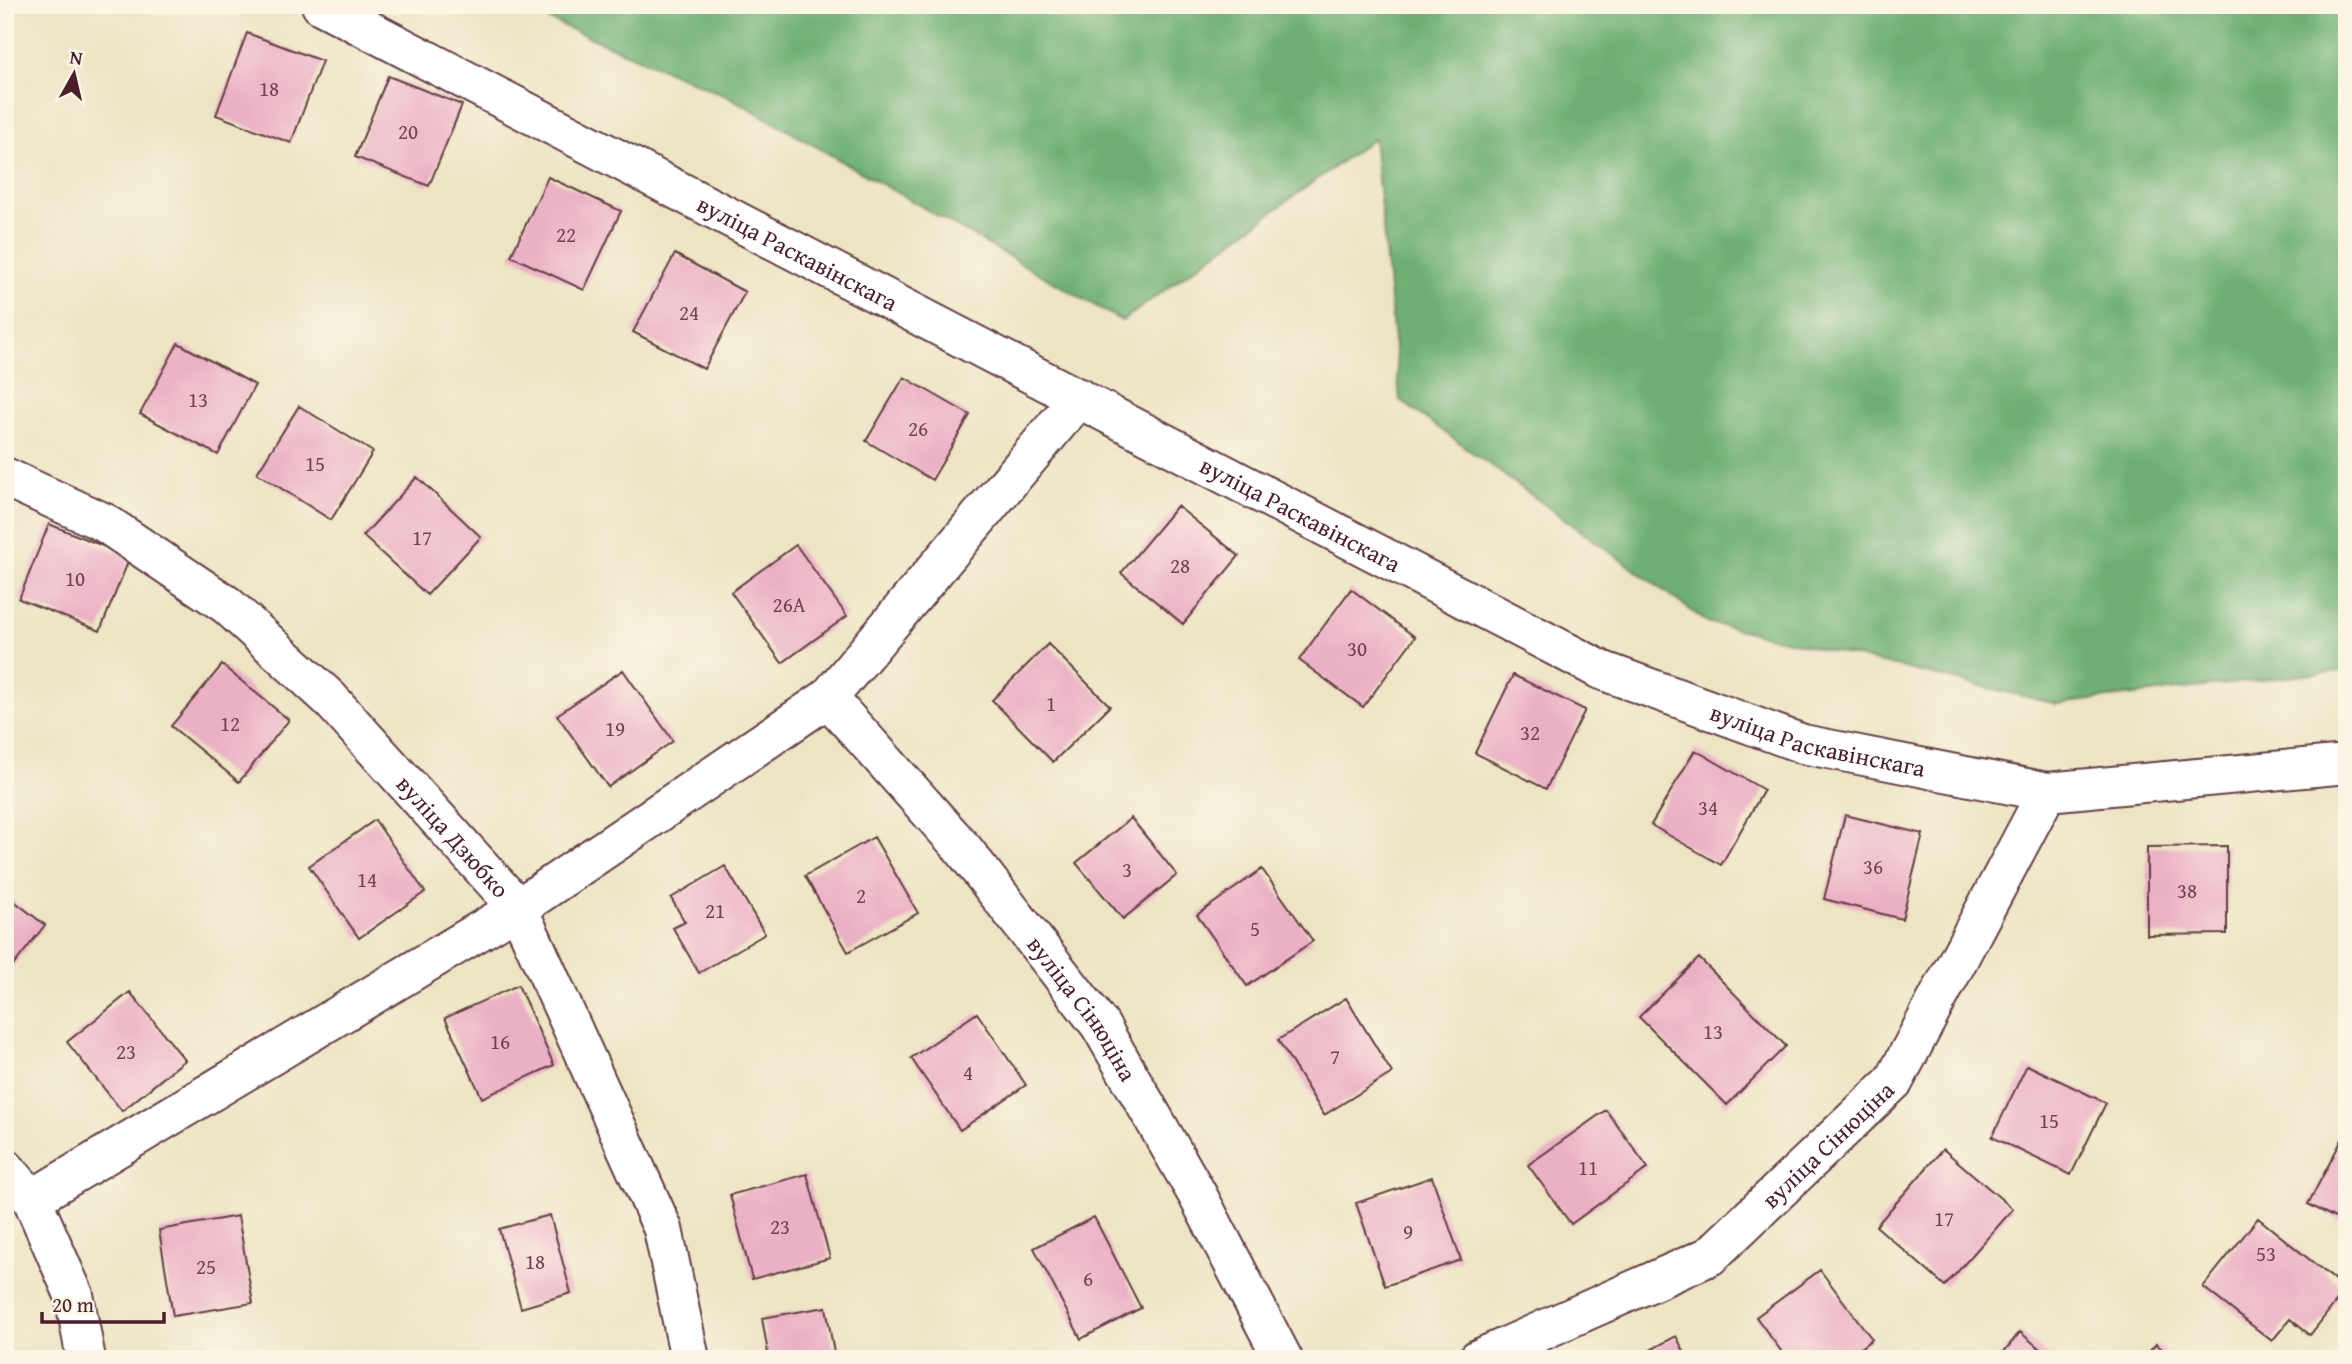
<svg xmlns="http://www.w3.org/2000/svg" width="2352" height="1364" font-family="'Gentium Book Plus',serif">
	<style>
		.forest { fill: #6eb073; stroke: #5c684f; stroke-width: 2 }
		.building { fill: #ebb0c5 }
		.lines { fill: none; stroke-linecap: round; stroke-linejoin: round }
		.minor-casing { stroke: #623d42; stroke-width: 42 }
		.minor { stroke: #fff; stroke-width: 38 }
		.labels { text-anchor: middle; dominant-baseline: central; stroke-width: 5; stroke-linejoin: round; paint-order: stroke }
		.number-label { font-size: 21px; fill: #724352 }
		.street-label { font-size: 24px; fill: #4a1f2b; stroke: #fcf5e5 }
	</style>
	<rect width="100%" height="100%" fill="#fcf5e5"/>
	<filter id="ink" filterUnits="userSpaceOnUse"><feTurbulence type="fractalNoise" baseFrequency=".0143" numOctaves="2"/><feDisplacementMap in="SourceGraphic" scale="14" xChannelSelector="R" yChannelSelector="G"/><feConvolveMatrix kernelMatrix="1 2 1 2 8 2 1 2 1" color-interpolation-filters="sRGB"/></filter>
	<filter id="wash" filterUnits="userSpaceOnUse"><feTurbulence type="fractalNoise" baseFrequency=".00686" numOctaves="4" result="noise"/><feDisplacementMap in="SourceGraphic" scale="28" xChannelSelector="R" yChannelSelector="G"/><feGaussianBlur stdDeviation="1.57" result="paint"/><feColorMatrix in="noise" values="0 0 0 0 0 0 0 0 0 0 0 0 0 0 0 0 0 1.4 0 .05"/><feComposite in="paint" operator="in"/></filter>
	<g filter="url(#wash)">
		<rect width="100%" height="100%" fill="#ece4c3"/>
		<!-- forest -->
		<path class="forest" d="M 515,5 L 2347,5 L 2347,670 L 2057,704 L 1707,622 L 1400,400 L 1374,138 L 1122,321 L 731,98 Z"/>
		<g id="blocks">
			<!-- building -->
			<path class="building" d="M 247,33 L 322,61 L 291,143 L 216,115 Z
				M 388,76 L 462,105 L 429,186 L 355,157 Z
				M 548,177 L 621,211 L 584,290 L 511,256 Z
				M 675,254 L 745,292 L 704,369 L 633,332 Z
				M 178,343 L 255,385 L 218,455 L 140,414 Z
				M 904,377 L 970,415 L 932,480 L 866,441 Z
				M 299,406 L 373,452 L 331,520 L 257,473 Z
				M 417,477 L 481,537 L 427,595 L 363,536 Z
				M 1177,506 L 1239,556 L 1183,624 L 1121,573 Z
				M 49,524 L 130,557 L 100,631 L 19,599 Z
				M 796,545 L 847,616 L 782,663 L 731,592 Z
				M 1351,589 L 1415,637 L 1363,707 L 1299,660 Z
				M 1048,644 L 1110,706 L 1053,762 L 992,700 Z
				M 222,665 L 289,720 L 239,782 L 171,726 Z
				M 623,670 L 673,741 L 608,787 L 557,715 Z
				M 1513,675 L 1585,710 L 1546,789 L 1475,753 Z
				M 1695,750 L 1764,790 L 1721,865 L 1651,825 Z
				M 1845,815 L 1923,834 L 1902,919 L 1824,899 Z
				M 1131,818 L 1177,875 L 1123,919 L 1076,863 Z
				M 375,820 L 425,892 L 359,938 L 309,866 Z
				M 874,837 L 918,913 L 848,952 L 805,876 Z
				M 2227,846 L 2227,934 L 2147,935 L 2147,847 Z
				M 725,866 L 765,934 L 699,973 L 673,928 L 685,922 L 671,898 Z
				M 1262,869 L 1313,941 L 1247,986 L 1197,915 Z
				M 5,894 L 45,925 L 5,976 Z
				M 1699,958 L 1786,1046 L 1727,1105 L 1639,1017 Z
				M 518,985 L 554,1065 L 482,1098 L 445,1018 Z
				M 130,992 L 185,1060 L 122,1111 L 67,1042 Z
				M 1346,998 L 1392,1073 L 1324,1115 L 1278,1040 Z
				M 977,1013 L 1026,1085 L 960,1130 L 911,1058 Z
				M 2027,1065 L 2106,1103 L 2071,1175 L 1992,1137 Z
				M 1606,1110 L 1648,1168 L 1571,1224 L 1528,1165 Z
				M 2347,1130 L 2347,1224 L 2308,1204 Z
				M 1943,1149 L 2013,1209 L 1945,1286 L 1876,1226 Z
				M 807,1174 L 830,1258 L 752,1279 L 730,1195 Z
				M 1432,1177 L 1461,1260 L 1385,1286 L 1356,1203 Z
				M 550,1215 L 571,1293 L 521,1308 L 499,1229 Z
				M 238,1216 L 253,1303 L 173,1316 L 159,1230 Z
				M 1094,1217 L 1141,1308 L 1081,1339 L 1034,1248 Z
				M 2258,1218 L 2346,1289 L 2310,1335 L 2290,1319 L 2272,1341 L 2203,1287 Z
				M 1820,1270 L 1872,1339 L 1846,1359 L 1787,1359 L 1756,1317 Z
				M 826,1307 L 835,1359 L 769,1359 L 762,1318 Z
				M 2020,1332 L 2052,1359 L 1998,1359 Z
				M 1676,1336 L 1688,1359 L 1634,1359 Z
				M 2156,1344 L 2174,1359 L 2143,1359 Z
				M 262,1354 L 262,1359 L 182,1359 L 182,1355 Z"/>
		</g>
	</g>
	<g filter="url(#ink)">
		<use href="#blocks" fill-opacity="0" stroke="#623d42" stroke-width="2"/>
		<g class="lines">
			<defs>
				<g id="minor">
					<path id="s1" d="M 321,5 L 1601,670 L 1803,744 L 2047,792 L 2347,764"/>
					<path id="s2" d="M 5,477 L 105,523 L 227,605 L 329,698 L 518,908 L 663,1229 L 690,1359"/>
					<path id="s3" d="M 828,698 L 964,850 L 1100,1025 L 1197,1194 L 1283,1359"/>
					<path d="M 5,1168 L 32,1199 L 74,1295 L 86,1359"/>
					<path d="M 32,1199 L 518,908 L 828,698 L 1079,398"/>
					<path id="s4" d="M 1478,1359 L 1710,1256 L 1894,1081 L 2047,792"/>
				</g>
			</defs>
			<!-- minor casing -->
			<use href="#minor" class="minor-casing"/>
			<!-- minor -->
			<use href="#minor" class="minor"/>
		</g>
	</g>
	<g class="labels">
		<!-- number labels -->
		<g class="number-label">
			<text x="269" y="88">18</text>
			<text x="408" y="131">20</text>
			<text x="566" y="234">22</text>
			<text x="689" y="312">24</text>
			<text x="198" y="399">13</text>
			<text x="918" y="428">26</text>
			<text x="315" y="463">15</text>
			<text x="422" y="537">17</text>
			<text x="1180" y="565">28</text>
			<text x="75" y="578">10</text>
			<text x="789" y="604">26А</text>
			<text x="1357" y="648">30</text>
			<text x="1051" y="703">1</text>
			<text x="230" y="723">12</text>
			<text x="615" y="728">19</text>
			<text x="1530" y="732">32</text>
			<text x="1708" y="807">34</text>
			<text x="1873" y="866">36</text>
			<text x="1127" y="869">3</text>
			<text x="367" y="879">14</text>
			<text x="2187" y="890">38</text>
			<text x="861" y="895">2</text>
			<text x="715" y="910">21</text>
			<text x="1255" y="928">5</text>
			<text x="1713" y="1031">13</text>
			<text x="500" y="1041">16</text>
			<text x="126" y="1051">23</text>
			<text x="1335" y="1056">7</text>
			<text x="968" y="1072">4</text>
			<text x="2049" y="1120">15</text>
			<text x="1588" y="1167">11</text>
			<text x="1944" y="1218">17</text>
			<text x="780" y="1226">23</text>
			<text x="1408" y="1231">9</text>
			<text x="2266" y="1253">53</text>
			<text x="535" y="1261">18</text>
			<text x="206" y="1266">25</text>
			<text x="1088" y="1278">6</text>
		</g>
		<!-- street labels -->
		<g class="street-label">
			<text stroke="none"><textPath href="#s1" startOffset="537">вуліца Раскавінскага</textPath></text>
			<text stroke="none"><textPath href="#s1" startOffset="1104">вуліца Раскавінскага</textPath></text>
			<text stroke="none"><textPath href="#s1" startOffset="1671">вуліца Раскавінскага</textPath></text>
			<text stroke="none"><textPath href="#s2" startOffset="581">вуліца Дзюбко</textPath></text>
			<text stroke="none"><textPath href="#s3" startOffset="402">вуліца Сінюціна</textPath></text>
			<text stroke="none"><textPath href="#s4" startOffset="416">вуліца Сінюціна</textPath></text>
		</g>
	</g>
	<!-- margin -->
	<rect width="2352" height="1364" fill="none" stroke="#fcf5e5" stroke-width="28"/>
	<!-- north arrow -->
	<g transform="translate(74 74) rotate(8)" stroke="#fcf5e5" stroke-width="5" paint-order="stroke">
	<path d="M0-5L12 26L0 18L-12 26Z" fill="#4a1f2b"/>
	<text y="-10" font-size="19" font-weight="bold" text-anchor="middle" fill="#4a1f2b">N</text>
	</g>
	<!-- scale -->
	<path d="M42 1312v10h122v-10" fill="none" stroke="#4a1f2b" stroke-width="3.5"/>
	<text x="52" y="1312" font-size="21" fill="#4a1f2b" stroke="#fcf5e5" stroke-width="5" paint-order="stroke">20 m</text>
</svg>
